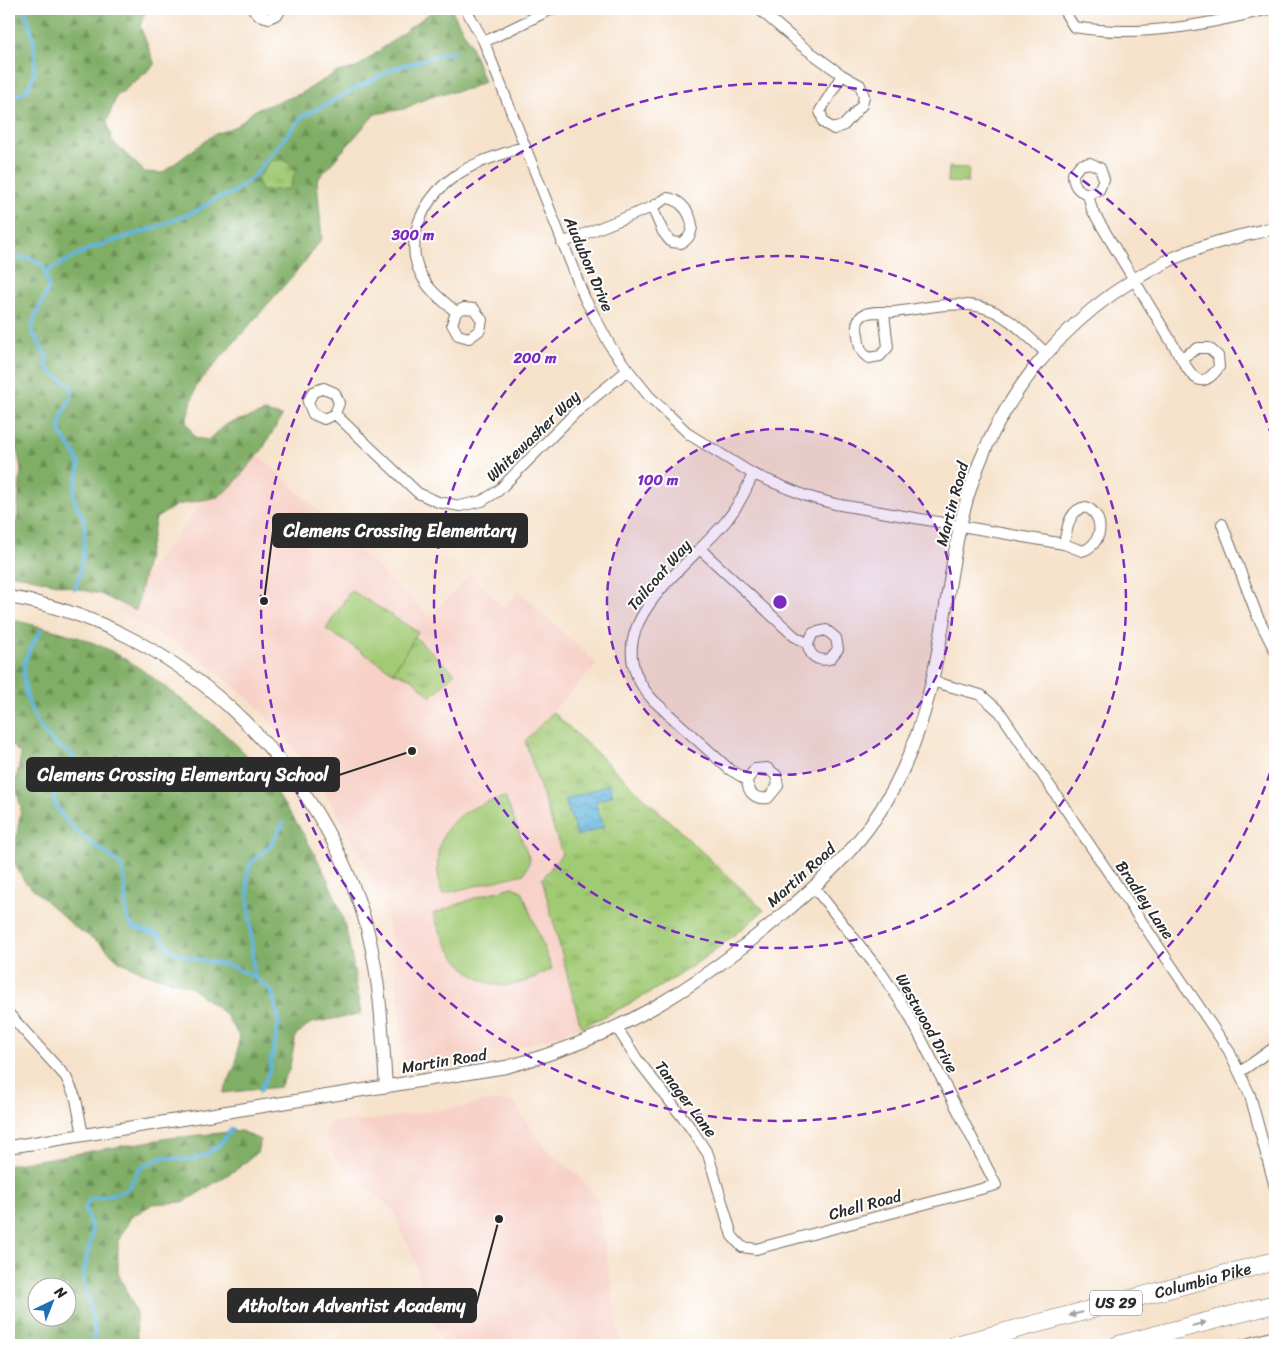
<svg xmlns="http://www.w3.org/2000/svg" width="1284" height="1354" font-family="Sriracha,sans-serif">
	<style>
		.built { fill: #f7d1c7 }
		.forest { fill: url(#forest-firs); stroke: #566c48; fill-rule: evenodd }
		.park { fill: url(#park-tufts); stroke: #667a50 }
		.pitch { fill: #a1ca75; stroke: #667a50 }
		.water { fill: url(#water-waves); stroke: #477084 }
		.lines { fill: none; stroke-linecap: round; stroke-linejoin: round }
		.stream { stroke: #63b5de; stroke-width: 4 }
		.minor-casing { stroke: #726b63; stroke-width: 12 }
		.tertiary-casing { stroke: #726b63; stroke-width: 14 }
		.motorway-casing { stroke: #726b63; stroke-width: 19 }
		.minor { stroke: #fff; stroke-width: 10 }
		.tertiary { stroke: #fff; stroke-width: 12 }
		.motorway { stroke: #fff; stroke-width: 18 }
		.oneway { fill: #a0a0a0 }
		.ring { fill: none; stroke: #7b2cbf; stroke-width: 2.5; stroke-dasharray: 9 6 }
		.labels { text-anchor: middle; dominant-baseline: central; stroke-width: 4; stroke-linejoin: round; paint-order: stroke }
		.shield { fill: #fff; stroke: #6b6b6b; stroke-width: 1 }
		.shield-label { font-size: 15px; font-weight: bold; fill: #2b2b2b }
		.street-label { font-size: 16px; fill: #2b2b2b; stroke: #fff }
		.centre { fill: #7b2cbf; stroke: #fff; stroke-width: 2.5 }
		.ring-label { font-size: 15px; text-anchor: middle; font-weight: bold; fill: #7b2cbf; stroke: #fff; stroke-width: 4; stroke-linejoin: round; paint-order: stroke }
		.leader { fill: none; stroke: #2b2b2b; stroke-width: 2 }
		.callout-dot { fill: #2b2b2b; stroke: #fff; stroke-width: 2 }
		.callout { fill: #2b2b2b; stroke: #2b2b2b; stroke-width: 2 }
		.callout-label { font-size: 18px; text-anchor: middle; font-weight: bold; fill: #fff }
	</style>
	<defs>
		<pattern id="forest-firs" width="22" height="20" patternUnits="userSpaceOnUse" patternTransform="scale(1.25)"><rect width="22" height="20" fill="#80ae66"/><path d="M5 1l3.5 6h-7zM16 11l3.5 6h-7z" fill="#698e54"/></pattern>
		<pattern id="park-tufts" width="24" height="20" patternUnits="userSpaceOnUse" patternTransform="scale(1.25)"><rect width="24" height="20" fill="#a1ca75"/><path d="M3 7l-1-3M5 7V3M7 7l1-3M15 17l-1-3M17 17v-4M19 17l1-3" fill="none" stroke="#83a460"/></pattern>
		<pattern id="water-waves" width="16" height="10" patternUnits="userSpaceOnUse" patternTransform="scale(1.25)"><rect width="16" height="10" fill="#63b5de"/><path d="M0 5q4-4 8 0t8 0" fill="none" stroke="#5293b4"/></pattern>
	</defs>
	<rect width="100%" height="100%" fill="#fff"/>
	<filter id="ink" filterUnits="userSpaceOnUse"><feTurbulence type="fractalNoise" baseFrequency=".02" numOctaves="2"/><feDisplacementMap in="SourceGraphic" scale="10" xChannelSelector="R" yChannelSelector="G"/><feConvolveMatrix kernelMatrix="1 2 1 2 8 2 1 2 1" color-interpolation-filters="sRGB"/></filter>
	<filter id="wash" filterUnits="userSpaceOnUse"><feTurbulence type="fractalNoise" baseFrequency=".0096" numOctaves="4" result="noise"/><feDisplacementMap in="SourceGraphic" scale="20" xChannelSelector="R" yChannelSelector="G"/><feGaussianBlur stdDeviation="1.12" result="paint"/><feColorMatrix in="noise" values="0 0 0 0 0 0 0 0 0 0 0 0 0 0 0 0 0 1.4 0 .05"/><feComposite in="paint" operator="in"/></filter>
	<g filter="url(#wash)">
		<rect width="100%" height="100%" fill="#f6e2cb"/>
		<!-- built -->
		<path class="built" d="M 247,444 L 430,617 L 471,574 L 503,608 L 519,591 L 597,664 L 525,741 L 562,854 L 542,879 L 581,1027 L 529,1044 L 467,1057 L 434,1062 L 404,1060 L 396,963 L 389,927 L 367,867 L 329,799 L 286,738 L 244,694 L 192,653 L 118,611 Z
			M 486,1101 L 513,1101 L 545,1149 L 575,1172 L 598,1200 L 621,1345 L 442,1345 L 425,1300 L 415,1262 L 392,1209 L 334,1157 L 324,1134 L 331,1122 L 372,1120 L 468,1106 Z"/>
		<!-- forest -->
		<path class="forest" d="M 9,9 L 146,9 L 140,26 L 155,65 L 116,97 L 107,122 L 112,141 L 145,172 L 162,173 L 213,135 L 236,126 L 255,110 L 300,94 L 337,72 L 356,68 L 435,9 L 451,9 L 470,43 L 484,82 L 468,89 L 431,96 L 404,109 L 375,114 L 317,180 L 322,239 L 303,264 L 196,386 L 186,422 L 195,438 L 208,440 L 227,424 L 265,412 L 282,416 L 262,450 L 232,486 L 218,497 L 177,505 L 156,518 L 136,611 L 100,594 L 9,573 L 9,543 L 17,519 L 21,468 L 9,413 Z
			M 9,619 C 41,627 72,633 103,647 C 127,658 151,676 172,692 C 197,712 226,732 247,756 C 282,796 321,857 339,907 C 351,940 355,979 361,1014 L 311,1023 L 296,1035 L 289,1070 L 280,1087 L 223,1093 L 236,1064 L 239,1036 L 225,1014 L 189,986 L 144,973 L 119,961 L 100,943 L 76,928 L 25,882 L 13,861 L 21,808 L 15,785 L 21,755 L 9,742 Z
			M 241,1131 L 260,1140 L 257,1153 L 237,1169 L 184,1202 L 153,1204 L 131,1217 L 118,1241 L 118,1272 L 136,1313 L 137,1345 L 9,1345 L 9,1165 L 169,1138 ZM 38,1286 L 68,1286 L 68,1316 L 38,1316 Z"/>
		<!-- park -->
		<path class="park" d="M 284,160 L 296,170 L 289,189 L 261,191 L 257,180 L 271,161 Z
			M 949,167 L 969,168 L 968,183 L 948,182 Z
			M 415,637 L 455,673 L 431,697 L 412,679 L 393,672 Z
			M 553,712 L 764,910 C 709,959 648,998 581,1027 L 542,879 L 562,854 L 525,741 Z"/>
		<!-- pitch -->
		<path class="pitch" d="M 351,590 L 418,632 L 393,672 L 326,629 Z
			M 505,797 L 530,860 L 524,874 L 442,894 C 427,838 450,810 505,797 Z
			M 512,887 L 522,891 L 552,969 C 538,976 514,989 497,985 C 463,979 444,944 433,914 L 477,897 Z"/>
		<!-- water -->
		<path class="water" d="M 609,784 L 613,795 L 595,802 L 604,827 L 577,836 L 565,800 Z"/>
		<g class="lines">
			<!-- stream -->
			<path class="stream" d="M 9,101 L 18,94 L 25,92 C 42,73 34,31 24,9
				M 9,251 C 16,257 21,260 31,258 L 43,266 L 49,287 L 34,320 L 32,331 L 47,357 L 46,365 L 50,371 L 73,388 C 72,402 59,413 60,428 C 61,440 75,449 78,461 C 82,473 73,485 74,496 C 74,506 82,512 84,521 C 86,540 82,572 75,589
				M 46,272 L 88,249 L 154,228 L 198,210 L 217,198 L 232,193 L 254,176 L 302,117 L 395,68 L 454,51
				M 41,631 C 35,640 27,651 25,662 C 20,688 33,725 53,742 C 60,748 69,750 75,758 L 72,770 L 56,776 C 39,815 95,843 119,863 C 131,881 119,913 133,927 L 159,935 L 171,950 L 188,957 L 231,966 L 254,977 L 272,992 L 279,1021 L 269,1072 L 260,1091
				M 254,977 L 247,877 C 251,854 258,860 270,846 C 275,839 279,830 284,822
				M 93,1345 L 95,1330 L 83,1276 L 92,1234 L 91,1226 L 85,1210 L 89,1200 L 124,1191 L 130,1186 L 140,1168 L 163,1157 L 188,1160 L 205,1155 L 219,1145 L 232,1129"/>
		</g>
	</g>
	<g filter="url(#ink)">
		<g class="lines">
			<defs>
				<path id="minor" d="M 253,9 L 258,15 L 269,18 L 278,14 L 281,9
					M 466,9 L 484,42 L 585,299 L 611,347 L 628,370 L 649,396 L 690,435 L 753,474 L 806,496 L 835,504 L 1064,544 L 1082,551 C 1103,545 1106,516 1086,507 C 1068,509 1067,531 1064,544
					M 759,9 L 802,46 L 842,75 L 860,85 L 864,96 L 862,105 L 844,125 L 834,129 L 824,123 L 820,111 L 842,75
					M 1063,9 L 1074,27 C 1139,38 1206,25 1269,9
					M 484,42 L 552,9
					M 1088,194 C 1077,191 1073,185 1073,174 L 1080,165 L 1090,163 L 1100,168 L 1104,179 L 1099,190 L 1088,194 L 1092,210 L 1181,358 L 1198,348 L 1209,348 L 1218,356 L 1219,367 C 1201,392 1192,377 1181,358
					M 562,243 L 652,207 L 667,198 C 688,200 703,233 681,243 L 671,242 L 663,232 L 652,207
					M 456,312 L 464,308 L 474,309 L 482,320 L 480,330 L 469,338 L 458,335 L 452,324 L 456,312 C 446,303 433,294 426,283 C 400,246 421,200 455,176 C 476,161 501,155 525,146
					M 884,313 L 888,347 L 880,356 L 869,358 C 860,353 859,345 858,335 C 856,327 856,320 863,315 C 872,310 884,313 894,312 C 923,309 952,300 981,307 C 1007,313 1027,336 1046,353
					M 335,414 L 324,419 L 313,414 L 308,402 L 313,392 L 324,388 L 335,393 L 339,403 L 335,414 L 418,493 L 438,502 L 460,506 L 482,501 L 498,491 L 575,413 L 628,370
					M 1222,524 L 1257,615 L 1275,651
					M 700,549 L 794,636 L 808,644 C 809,656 818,662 830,659 L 838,649 L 836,638 L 826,630 L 813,633 L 808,644
					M 931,681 L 981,695 L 1000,712 L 1229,1051 L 1250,1095 L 1275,1187
					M 747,780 L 755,769 L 767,768 L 776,775 L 778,786 L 768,798 C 755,800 748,793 747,780 L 729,769 L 653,700 C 589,630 685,571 727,520 C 738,506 746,491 753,474
					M 9,1014 L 66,1077 L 76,1099 L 83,1135
					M 617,1028 L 637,1059 L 690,1127 L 708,1154 L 732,1236 L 742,1247 L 756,1249 L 996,1185 L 908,1013 L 882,974 L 814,887
					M 1240,1072 L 1275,1047
					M 1242,1345 L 1275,1336"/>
				<path id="tertiary" d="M 9,597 C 174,625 313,756 363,914 C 380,969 382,1029 386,1087
					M 9,1147 L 506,1067 C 619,1037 695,989 783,914 C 834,871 875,831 903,769 C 938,695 943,609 959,531 C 984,411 1060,313 1170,260 C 1203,244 1240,236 1275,228"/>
				<g id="motorway">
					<path id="s1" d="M 956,1345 L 1275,1261"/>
					<path d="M 1118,1345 L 1275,1304"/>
				</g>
			</defs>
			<!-- minor casing -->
			<use href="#minor" class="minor-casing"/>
			<!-- tertiary casing -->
			<use href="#tertiary" class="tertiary-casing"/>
			<!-- motorway casing -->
			<use href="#motorway" class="motorway-casing"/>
			<!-- minor -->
			<use href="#minor" class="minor"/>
			<!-- tertiary -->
			<use href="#tertiary" class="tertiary"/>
			<!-- motorway -->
			<use href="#motorway" class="motorway"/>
		</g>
		<!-- one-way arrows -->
		<defs><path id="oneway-solid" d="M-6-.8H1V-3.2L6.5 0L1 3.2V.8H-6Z" transform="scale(1.25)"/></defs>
		<g class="oneway">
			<use href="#oneway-solid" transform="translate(1076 1314) rotate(165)"/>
			<use href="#oneway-solid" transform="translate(1199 1324) rotate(-15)"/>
		</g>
	</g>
	<!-- distance rings -->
	<circle cx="780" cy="602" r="173" fill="#7b2cbf" fill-opacity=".12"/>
	<g class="ring">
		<circle cx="780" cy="602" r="173"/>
		<circle cx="780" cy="602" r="346"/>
		<path d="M1275 758A519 519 0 1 1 1275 446"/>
	</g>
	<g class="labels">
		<!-- shield labels -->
		<rect class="shield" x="1090" y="1290.5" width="52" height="25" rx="4"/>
		<g class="shield-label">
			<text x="1116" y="1303">US 29</text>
		</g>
		<!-- street labels -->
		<g class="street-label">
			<text transform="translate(589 264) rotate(67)">Audubon Drive</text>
			<text transform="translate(533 436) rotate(-44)">Whitewasher Way</text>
			<text transform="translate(952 504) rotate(-75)">Martin Road</text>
			<text transform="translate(659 575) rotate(-49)">Tailcoat Way</text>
			<text transform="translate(801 875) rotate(-42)">Martin Road</text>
			<text transform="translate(1145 900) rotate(56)">Bradley Lane</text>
			<text transform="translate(927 1023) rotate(61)">Westwood Drive</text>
			<text transform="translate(444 1061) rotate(-9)">Martin Road</text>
			<text transform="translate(686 1099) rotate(53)">Tanager Lane</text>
			<text transform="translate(865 1205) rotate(-15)">Chell Road</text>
			<text stroke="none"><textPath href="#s1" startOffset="255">Columbia Pike</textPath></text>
		</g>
	</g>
	<circle cx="780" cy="602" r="8" class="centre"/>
	<g class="ring-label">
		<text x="413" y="240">300 m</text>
		<text x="535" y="363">200 m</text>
		<text x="658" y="485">100 m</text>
	</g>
	<!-- callouts -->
	<path class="leader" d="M264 601L273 531M412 751L339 775M499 1219L476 1305"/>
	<g class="callout-dot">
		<circle cx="264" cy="601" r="5"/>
		<circle cx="412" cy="751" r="5"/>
		<circle cx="499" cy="1219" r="5"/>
	</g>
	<g class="callout">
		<rect x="273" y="514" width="254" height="33" rx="5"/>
		<rect x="27" y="758" width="312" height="33" rx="5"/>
		<rect x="228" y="1289" width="248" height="33" rx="5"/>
	</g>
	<g class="callout-label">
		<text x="400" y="537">Clemens Crossing Elementary</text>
		<text x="183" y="781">Clemens Crossing Elementary School</text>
		<text x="352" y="1312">Atholton Adventist Academy</text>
	</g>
	<!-- margin -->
	<rect width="1284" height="1354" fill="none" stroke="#fff" stroke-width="30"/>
	<!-- north arrow -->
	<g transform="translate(52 1302) rotate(43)"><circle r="24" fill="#ffffff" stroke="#aaaaaa"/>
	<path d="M0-4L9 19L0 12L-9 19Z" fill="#1f6fb2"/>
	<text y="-8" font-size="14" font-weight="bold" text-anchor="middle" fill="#2b2b2b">N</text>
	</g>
</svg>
